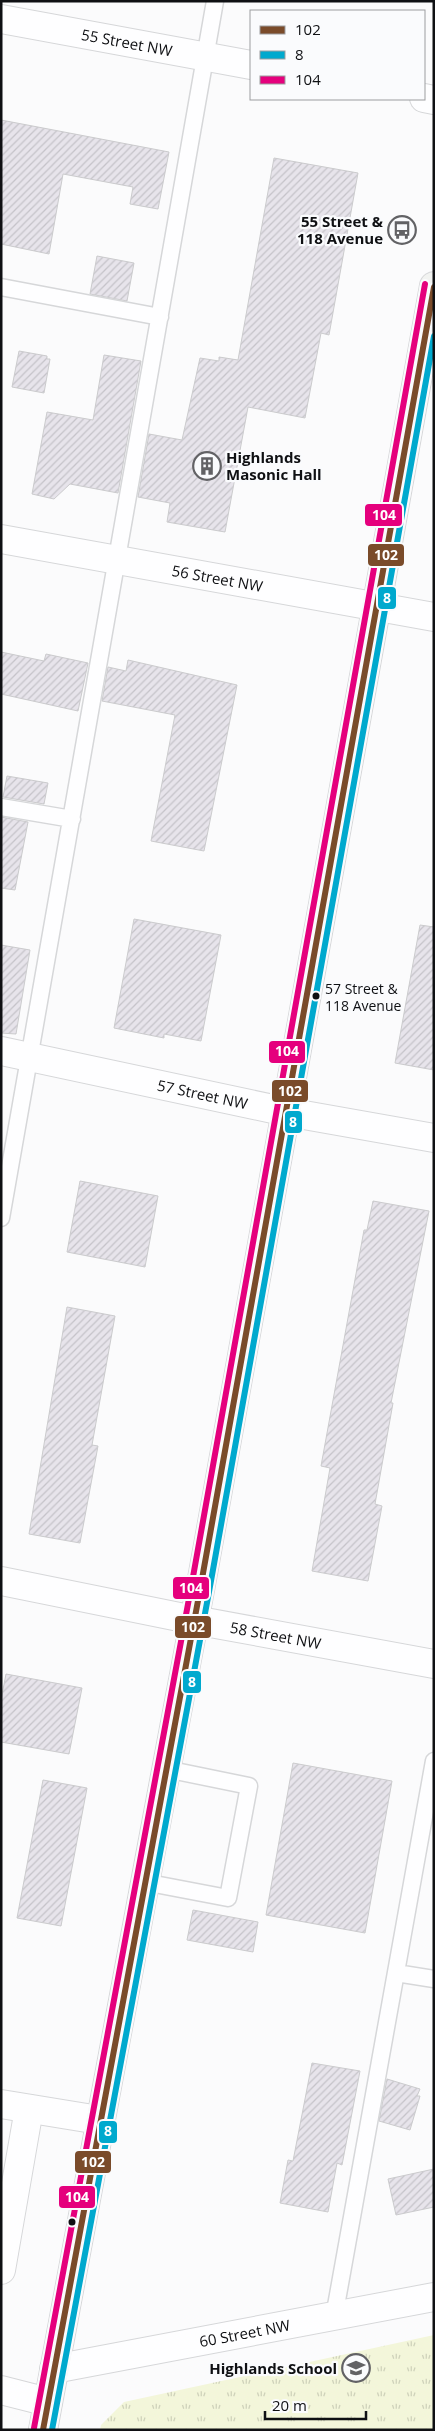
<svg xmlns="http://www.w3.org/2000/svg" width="435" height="2431" font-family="'Open Sans',sans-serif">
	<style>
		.park { fill: url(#park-tufts) }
		.building { fill: url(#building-hatch); stroke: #cbcbcd }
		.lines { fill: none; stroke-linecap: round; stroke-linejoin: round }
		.lane-casing { stroke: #d6d7d9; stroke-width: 19 }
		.street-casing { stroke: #d6d7d9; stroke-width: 30 }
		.secondary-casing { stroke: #d6d7d9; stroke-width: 30 }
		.lane { stroke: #fefeff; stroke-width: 16 }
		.street { stroke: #fefeff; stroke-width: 28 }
		.secondary { stroke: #f2f3f1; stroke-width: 28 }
		.bus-1-casing { stroke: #fafbfd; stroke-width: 10 }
		.bus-2-casing { stroke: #fafbfd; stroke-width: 10 }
		.bus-3-casing { stroke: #fafbfd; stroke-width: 10 }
		.bus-1 { stroke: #7a4b2a; stroke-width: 6 }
		.bus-2 { stroke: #00a9ce; stroke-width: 6 }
		.bus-3 { stroke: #e5007d; stroke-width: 6 }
		.bus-dot { fill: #0f1013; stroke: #fafbfd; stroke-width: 2 }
		.labels { text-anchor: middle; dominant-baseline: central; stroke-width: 4.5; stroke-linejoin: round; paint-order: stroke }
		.bus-label { font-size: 14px; fill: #0f1013; stroke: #fafbfd; text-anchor: start }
		.street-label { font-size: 15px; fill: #0f1013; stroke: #fafbfd }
		.poi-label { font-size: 15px; font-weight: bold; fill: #0f1013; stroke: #fafbfd; text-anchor: end }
		.line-badge { stroke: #fafbfd; stroke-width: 2 }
		.badge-label { font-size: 14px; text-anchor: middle; font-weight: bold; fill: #fff }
	</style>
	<defs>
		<pattern id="park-tufts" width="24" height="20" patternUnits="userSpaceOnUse" patternTransform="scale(1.25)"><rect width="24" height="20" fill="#f3f6da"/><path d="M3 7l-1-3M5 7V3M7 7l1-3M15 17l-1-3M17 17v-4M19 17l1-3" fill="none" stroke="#cfd2ba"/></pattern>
		<pattern id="building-hatch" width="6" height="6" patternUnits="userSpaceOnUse" patternTransform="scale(1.25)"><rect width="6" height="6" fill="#e7e4eb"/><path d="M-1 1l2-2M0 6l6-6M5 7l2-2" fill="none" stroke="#c5c3c9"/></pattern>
	</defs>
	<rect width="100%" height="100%" fill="#fbfbfc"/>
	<!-- park -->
	<path class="park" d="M 434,2335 L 434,2430 L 100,2430 L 101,2425 L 124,2402 Z"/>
	<!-- building -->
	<path class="building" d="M 1,120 L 169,152 L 158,209 L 130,204 L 133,187 L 63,174 L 49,254 L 1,244 Z
		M 274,158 L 358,173 L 329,335 L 321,333 L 305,418 L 248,407 L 225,532 L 167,522 L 170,503 L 138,497 L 149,434 L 182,440 L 200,358 L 219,361 L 219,357 L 238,360 Z
		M 97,256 L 134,263 L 127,301 L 90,294 Z
		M 19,351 L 47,356 L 47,359 L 50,359 L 44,393 L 12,387 Z
		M 104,355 L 141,361 L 118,493 L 70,484 L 54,499 L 32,494 L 47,412 L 93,420 Z
		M 1,652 L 44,661 L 46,654 L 88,663 L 78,711 L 1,694 Z
		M 128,660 L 237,685 L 204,851 L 151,841 L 175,715 L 102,701 L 108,667 L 126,671 Z
		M 7,776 L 48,783 L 44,804 L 3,797 Z
		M 1,817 L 28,822 L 15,890 L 1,888 Z
		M 134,919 L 221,935 L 201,1041 L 164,1034 L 164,1038 L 114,1028 Z
		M 420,925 L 434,927 L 434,1070 L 395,1063 Z
		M 1,945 L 30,950 L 16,1034 L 1,1033 Z
		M 80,1181 L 158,1196 L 145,1267 L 67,1252 Z
		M 373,1201 L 429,1211 L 391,1403 L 393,1403 L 375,1504 L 382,1506 L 368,1581 L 312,1571 L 330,1468 L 321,1466 L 364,1230 L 367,1230 Z
		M 67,1307 L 115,1316 L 92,1445 L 98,1446 L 80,1543 L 29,1534 Z
		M 6,1674 L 82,1688 L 69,1754 L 1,1742 L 1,1700 Z
		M 293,1763 L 392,1781 L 365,1933 L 266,1915 Z
		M 43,1780 L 87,1788 L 61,1926 L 17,1918 Z
		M 193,1910 L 258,1922 L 253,1952 L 187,1940 Z
		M 312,2063 L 360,2071 L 342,2165 L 337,2163 L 328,2212 L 280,2203 L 288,2160 L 293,2161 Z
		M 387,2079 L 420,2089 L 417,2096 L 420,2096 L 410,2130 L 379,2121 Z
		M 434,2169 L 434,2207 L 396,2215 L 388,2179 Z"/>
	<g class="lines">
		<defs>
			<path id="lane" d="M 1,287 L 160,317
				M 1,807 L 72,819
				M 1,1218 L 215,1
				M 144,1882 L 228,1898 L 249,1786 L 166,1769
				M 396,1973 L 434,1979
				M 334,2317 L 434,1761"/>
			<g id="street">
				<path id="s1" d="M 1,19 L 251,65"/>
				<path d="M 424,98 L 434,100"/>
				<path id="s2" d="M 1,539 L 434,617"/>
				<path id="s3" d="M 1,1051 L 287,1112 L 434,1138"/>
				<path id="s4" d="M 1,1581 L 194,1620 L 434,1664"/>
				<path d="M 1,2104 L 99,2120"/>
				<path d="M 1,2270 L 29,2109"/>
				<path id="s5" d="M 54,2369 L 434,2297"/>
				<path d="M 1,2390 L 48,2402"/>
			</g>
			<path id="secondary" d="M 43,2430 C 93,2149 148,1870 200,1590 C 279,1156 355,720 434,286"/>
		</defs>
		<!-- lane casing -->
		<use href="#lane" class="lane-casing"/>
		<!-- street casing -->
		<use href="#street" class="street-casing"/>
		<!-- secondary casing -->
		<use href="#secondary" class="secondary-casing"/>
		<!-- lane -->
		<use href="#lane" class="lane"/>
		<!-- street -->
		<use href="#street" class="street"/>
		<!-- secondary -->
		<use href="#secondary" class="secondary"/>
		<defs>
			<path id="bus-1" d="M 43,2430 L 200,1590 L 434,287"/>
			<path id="bus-2" d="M 52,2430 L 209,1592 L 434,336"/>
			<path id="bus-3" d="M 34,2428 L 191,1588 L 425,284"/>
		</defs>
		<!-- bus-1 casing -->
		<use href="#bus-1" class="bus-1-casing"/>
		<!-- bus-2 casing -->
		<use href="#bus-2" class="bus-2-casing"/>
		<!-- bus-3 casing -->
		<use href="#bus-3" class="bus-3-casing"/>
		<!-- bus-1 -->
		<use href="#bus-1" class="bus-1"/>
		<!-- bus-2 -->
		<use href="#bus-2" class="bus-2"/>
		<!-- bus-3 -->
		<use href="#bus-3" class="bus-3"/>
	</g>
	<!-- icons -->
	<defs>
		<symbol id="bus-ring" viewBox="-11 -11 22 22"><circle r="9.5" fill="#fafbfd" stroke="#626265" stroke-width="1.5"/><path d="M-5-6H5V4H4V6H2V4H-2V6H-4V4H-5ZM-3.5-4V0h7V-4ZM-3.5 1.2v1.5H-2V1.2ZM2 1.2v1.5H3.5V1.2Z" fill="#626265"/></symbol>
		<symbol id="building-ring" viewBox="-11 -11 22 22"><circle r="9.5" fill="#fafbfd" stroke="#626265" stroke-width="1.5"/><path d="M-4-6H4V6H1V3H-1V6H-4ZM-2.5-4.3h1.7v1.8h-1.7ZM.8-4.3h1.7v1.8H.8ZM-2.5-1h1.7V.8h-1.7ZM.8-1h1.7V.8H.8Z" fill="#626265"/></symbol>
		<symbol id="school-ring" viewBox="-11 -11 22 22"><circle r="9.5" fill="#fafbfd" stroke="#626265" stroke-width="1.5"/><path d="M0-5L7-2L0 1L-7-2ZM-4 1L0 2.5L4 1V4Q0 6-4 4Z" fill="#626265"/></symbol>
	</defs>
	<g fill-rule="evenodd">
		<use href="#bus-ring" x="386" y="214" width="32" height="32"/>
		<use href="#building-ring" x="191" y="450" width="32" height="32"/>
		<use href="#school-ring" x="340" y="2352" width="32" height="32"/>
	</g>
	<!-- markers -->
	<g class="bus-dot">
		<circle cx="316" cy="996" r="4.5"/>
		<circle cx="72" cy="2222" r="4.5"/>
	</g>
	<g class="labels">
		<!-- bus labels -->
		<g class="bus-label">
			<text x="325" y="988">57 Street &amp;<tspan x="325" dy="17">118 Avenue</tspan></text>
		</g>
		<!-- street labels -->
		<g class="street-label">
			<text stroke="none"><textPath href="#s1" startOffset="128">55 Street NW</textPath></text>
			<text stroke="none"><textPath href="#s2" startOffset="220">56 Street NW</textPath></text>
			<text stroke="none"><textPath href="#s3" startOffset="206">57 Street NW</textPath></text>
			<text stroke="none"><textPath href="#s4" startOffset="280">58 Street NW</textPath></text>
			<text stroke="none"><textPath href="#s5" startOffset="194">60 Street NW</textPath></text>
		</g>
		<!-- poi labels -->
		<g class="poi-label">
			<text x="383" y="221">55 Street &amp;<tspan x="383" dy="17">118 Avenue</tspan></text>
			<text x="226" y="457" text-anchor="start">Highlands<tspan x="226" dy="17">Masonic Hall</tspan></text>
			<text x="337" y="2368">Highlands School</text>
		</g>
	</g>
	<g class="line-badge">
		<rect x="364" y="503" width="39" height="24" rx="5" fill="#e5007d"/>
		<rect x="367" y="543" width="38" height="24" rx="5" fill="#7a4b2a"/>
		<rect x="377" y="586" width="20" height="24" rx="5" fill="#00a9ce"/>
		<rect x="268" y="1040" width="38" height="24" rx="5" fill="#e5007d"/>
		<rect x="271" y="1079" width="38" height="24" rx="5" fill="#7a4b2a"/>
		<rect x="284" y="1110" width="19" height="24" rx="5" fill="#00a9ce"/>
		<rect x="172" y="1576" width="38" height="24" rx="5" fill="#e5007d"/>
		<rect x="174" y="1615" width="38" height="24" rx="5" fill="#7a4b2a"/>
		<rect x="182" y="1670" width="20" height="24" rx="5" fill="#00a9ce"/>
		<rect x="98" y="2120" width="20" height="24" rx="5" fill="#00a9ce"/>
		<rect x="74" y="2150" width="38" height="24" rx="5" fill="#7a4b2a"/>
		<rect x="58" y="2185" width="38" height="24" rx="5" fill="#e5007d"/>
	</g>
	<g class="badge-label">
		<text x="384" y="520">104</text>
		<text x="386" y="560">102</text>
		<text x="387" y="603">8</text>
		<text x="287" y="1056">104</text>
		<text x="290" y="1096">102</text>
		<text x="293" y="1127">8</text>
		<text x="191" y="1593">104</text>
		<text x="193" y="1632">102</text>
		<text x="192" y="1687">8</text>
		<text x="108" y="2136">8</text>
		<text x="93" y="2167">102</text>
		<text x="77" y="2202">104</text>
	</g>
	<!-- border -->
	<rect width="435" height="2431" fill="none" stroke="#0f1013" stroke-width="5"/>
	<!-- legend -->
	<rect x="250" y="10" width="175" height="90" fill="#fafbfd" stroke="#9c9d9f"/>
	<rect x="260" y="26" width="25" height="8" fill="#7a4b2a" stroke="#9c9d9f"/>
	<text x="295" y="35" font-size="15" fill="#0f1013">102</text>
	<rect x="260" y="51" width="25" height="8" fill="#00a9ce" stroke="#9c9d9f"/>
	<text x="295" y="60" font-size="15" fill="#0f1013">8</text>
	<rect x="260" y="76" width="25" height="8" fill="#e5007d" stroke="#9c9d9f"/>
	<text x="295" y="85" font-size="15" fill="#0f1013">104</text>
	<!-- scale -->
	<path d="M265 2411v8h101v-8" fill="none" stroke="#0f1013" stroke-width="2.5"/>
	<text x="272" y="2411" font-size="15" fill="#0f1013" stroke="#fafbfd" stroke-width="4" paint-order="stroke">20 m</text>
</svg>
